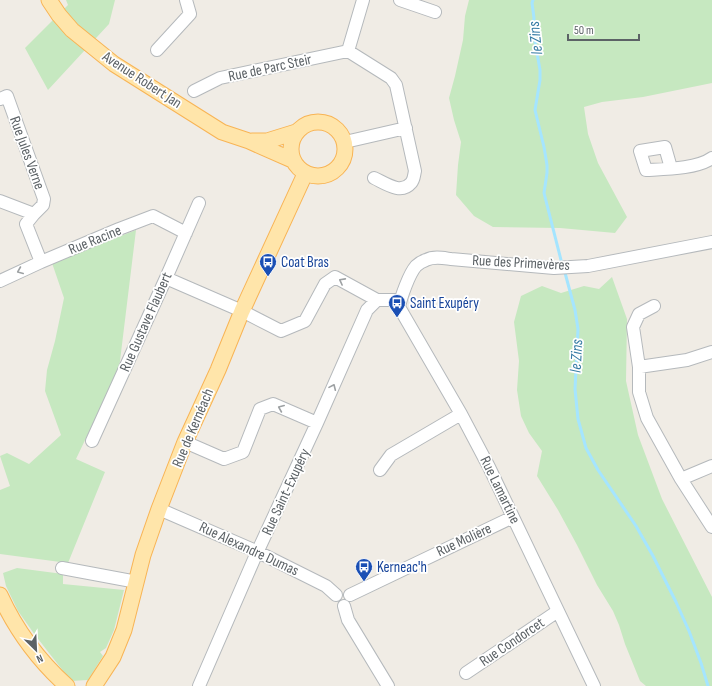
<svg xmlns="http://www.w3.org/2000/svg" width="712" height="686" font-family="'Sofia Sans Condensed',sans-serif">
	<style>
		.green { fill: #c6e8c0 }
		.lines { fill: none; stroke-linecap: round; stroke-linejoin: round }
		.stream { stroke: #a5e5ff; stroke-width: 3 }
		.minor-casing { stroke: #b5b9bc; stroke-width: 14 }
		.major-casing { stroke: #f8b455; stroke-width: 17 }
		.minor { stroke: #fff; stroke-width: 12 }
		.major { stroke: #ffe5aa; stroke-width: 15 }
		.oneway { stroke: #9da1a3 }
		.labels { text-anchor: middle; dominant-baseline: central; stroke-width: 3.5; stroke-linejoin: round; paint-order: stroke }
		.street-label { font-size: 15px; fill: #5c6266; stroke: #fff }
		.transit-label { font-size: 15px; fill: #164399; stroke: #fff; text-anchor: start }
		.water-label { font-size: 16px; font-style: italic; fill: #377ca4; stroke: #fff }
	</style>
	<rect width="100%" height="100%" fill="#f0ece5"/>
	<!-- green -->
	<path class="green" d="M 66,0 L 115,0 L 109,24 L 48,90 L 25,48 L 68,5 Z
		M 469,0 L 712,0 L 712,83 L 643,97 L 602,102 L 584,107 L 588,134 L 598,163 L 627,217 L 615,233 L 560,228 L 493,227 L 474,216 L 456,195 L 458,165 L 461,142 L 454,120 L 449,98 L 455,76 L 463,40 L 465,16 Z
		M 136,230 L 119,369 L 76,459 L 105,472 L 68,563 L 0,554 L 0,490 L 10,486 L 0,456 L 7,453 L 29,464 L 61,435 L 45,391 L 47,370 L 55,341 L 64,298 L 52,263 Z
		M 612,277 L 627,319 L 626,381 L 638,435 L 662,499 L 712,597 L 712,686 L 646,686 L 640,681 L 625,644 L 619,625 L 613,611 L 597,585 L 577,545 L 558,510 L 537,476 L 542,451 L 529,433 L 521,416 L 517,390 L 519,361 L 514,322 L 521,296 L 542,286 L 561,293 L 584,286 L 599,289 Z
		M 17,568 L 63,574 L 63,584 L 124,590 L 114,630 L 106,648 L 100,652 L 103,656 L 88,680 L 71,681 L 35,635 L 18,611 L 6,586 L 3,573 Z"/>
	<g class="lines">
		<!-- stream -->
		<path class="stream" d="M 533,0 L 532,3 L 534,18 L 533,30 L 540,70 L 540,80 L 535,110 L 544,147 L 547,165 L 547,173 L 544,193 L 562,264
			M 564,269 L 575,310 L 578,329 L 575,389 L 578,419 L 586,448 L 598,470 L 636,526 L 653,556 L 676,602 L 689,631 L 701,663 L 708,686"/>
		<defs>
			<path id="minor" d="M 400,0 L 435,12
				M 157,50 L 190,14 L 186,0
				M 348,51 L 391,78 L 396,85 L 415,171 C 414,175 414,180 411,183 C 401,195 385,183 374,178
				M 348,51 L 363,0
				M 194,91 L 220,78 L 348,51
				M 0,99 L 7,96 L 44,199 L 43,205 L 34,214 L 26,224 L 41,262 L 119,229 L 153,216 L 186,233
				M 345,142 L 406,128
				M 671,168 L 665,147 L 640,151 L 646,170 C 664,169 697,169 712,158
				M 0,201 L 34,214
				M 166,278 L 242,311 L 281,331 L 305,321 L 325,284 L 335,277 L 377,300 L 400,300
				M 0,281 L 41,262
				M 654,306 L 639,314 L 633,327 L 639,367 L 639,392 L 647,418 L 681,479 L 712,527
				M 639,367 L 687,360 L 712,352
				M 92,441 L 166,278 L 199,203
				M 185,442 L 224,459 L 243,452 L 260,409 L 273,404 L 317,423
				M 380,470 L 391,455 L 461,414
				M 681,479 L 712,466
				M 159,509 L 258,552 L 326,586 L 336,595
				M 62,568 L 137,582
				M 350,595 L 513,517
				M 344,606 L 348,620 L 388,686
				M 466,673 L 558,611
				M 199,686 L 255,557 L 317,423 L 367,310 L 377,300
				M 594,686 L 489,467 L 461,414 L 399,307 C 401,297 409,274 416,266 C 418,264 423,261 426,260 C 434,256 443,258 451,259 L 554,268 L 588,266 L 712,242"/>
			<path id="major" d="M 49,0 L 59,15 L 72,30 L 114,64 L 222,132 L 249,141 L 292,160
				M291 149a27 27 0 1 1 54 0a27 27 0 1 1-54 0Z
				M 252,141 L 267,141 L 296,132
				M 0,595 C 16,630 38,660 67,686
				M 94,686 L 113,657 L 124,630 L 143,555 L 159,509 L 185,442 L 218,370 L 242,311 L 305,174"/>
		</defs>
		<!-- minor casing -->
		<use href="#minor" class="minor-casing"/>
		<!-- major casing -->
		<use href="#major" class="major-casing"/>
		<!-- minor -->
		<use href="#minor" class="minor"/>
		<!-- major -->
		<use href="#major" class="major"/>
	</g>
	<!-- one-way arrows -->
	<defs><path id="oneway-chevron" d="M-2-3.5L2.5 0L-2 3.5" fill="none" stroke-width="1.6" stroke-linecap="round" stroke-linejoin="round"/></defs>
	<g class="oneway">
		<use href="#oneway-chevron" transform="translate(20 271) rotate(157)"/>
		<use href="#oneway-chevron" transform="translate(342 281) rotate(-152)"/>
		<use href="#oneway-chevron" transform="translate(333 387) rotate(-66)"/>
		<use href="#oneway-chevron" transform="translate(281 408) rotate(-157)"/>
	</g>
	<!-- icons -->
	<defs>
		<symbol id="bus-pin" viewBox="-11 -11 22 30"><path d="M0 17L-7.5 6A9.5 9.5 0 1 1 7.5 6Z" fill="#1a4fb4" stroke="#fff"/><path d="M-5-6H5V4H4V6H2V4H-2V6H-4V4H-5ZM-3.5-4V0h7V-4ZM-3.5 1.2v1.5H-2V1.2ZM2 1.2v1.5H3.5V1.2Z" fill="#fff"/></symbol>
	</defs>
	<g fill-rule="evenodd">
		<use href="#bus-pin" x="258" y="252" width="20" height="27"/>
		<use href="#bus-pin" x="387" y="293" width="20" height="27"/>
		<use href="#bus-pin" x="354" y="557" width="20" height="27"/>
	</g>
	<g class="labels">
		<!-- street labels -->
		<g class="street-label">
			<text transform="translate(270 68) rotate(-12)">Rue de Parc Steir</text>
			<text transform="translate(142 80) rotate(33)">Avenue Robert Jan</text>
			<text transform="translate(27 153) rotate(70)">Rue Jules Verne</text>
			<text transform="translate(95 240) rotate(-22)">Rue Racine</text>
			<text transform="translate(521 263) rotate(3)">Rue des Primevères</text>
			<text transform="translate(146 322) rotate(-66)">Rue Gustave Flaubert</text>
			<text transform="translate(193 428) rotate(-67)">Rue de Kernéach</text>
			<text transform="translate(500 490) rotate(64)">Rue Lamartine</text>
			<text transform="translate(286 492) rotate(-65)">Rue Saint-Exupéry</text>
			<text transform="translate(464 540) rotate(-25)">Rue Molière</text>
			<text transform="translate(249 549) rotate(25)">Rue Alexandre Dumas</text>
			<text transform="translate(512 642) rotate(-34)">Rue Condorcet</text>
		</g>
		<!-- transit labels -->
		<g class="transit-label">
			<text x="281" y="262">Coat Bras</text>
			<text x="410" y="303">Saint Exupéry</text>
			<text x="377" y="567">Kerneac'h</text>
		</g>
		<!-- water labels -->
		<g class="water-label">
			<text transform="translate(536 38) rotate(-96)">le Zins</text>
			<text transform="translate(577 356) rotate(-87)">le Zins</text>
		</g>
	</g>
	<!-- north arrow -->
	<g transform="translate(36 650) rotate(156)" stroke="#ffffff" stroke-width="3" paint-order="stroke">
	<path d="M0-3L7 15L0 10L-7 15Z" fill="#5c6266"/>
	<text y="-6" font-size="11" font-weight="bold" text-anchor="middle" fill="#5c6266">N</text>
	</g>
	<!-- scale -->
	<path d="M568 34v6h71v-6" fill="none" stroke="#5c6266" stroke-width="2"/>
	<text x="574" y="34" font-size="12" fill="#5c6266" stroke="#ffffff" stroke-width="3" paint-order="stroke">50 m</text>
</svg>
